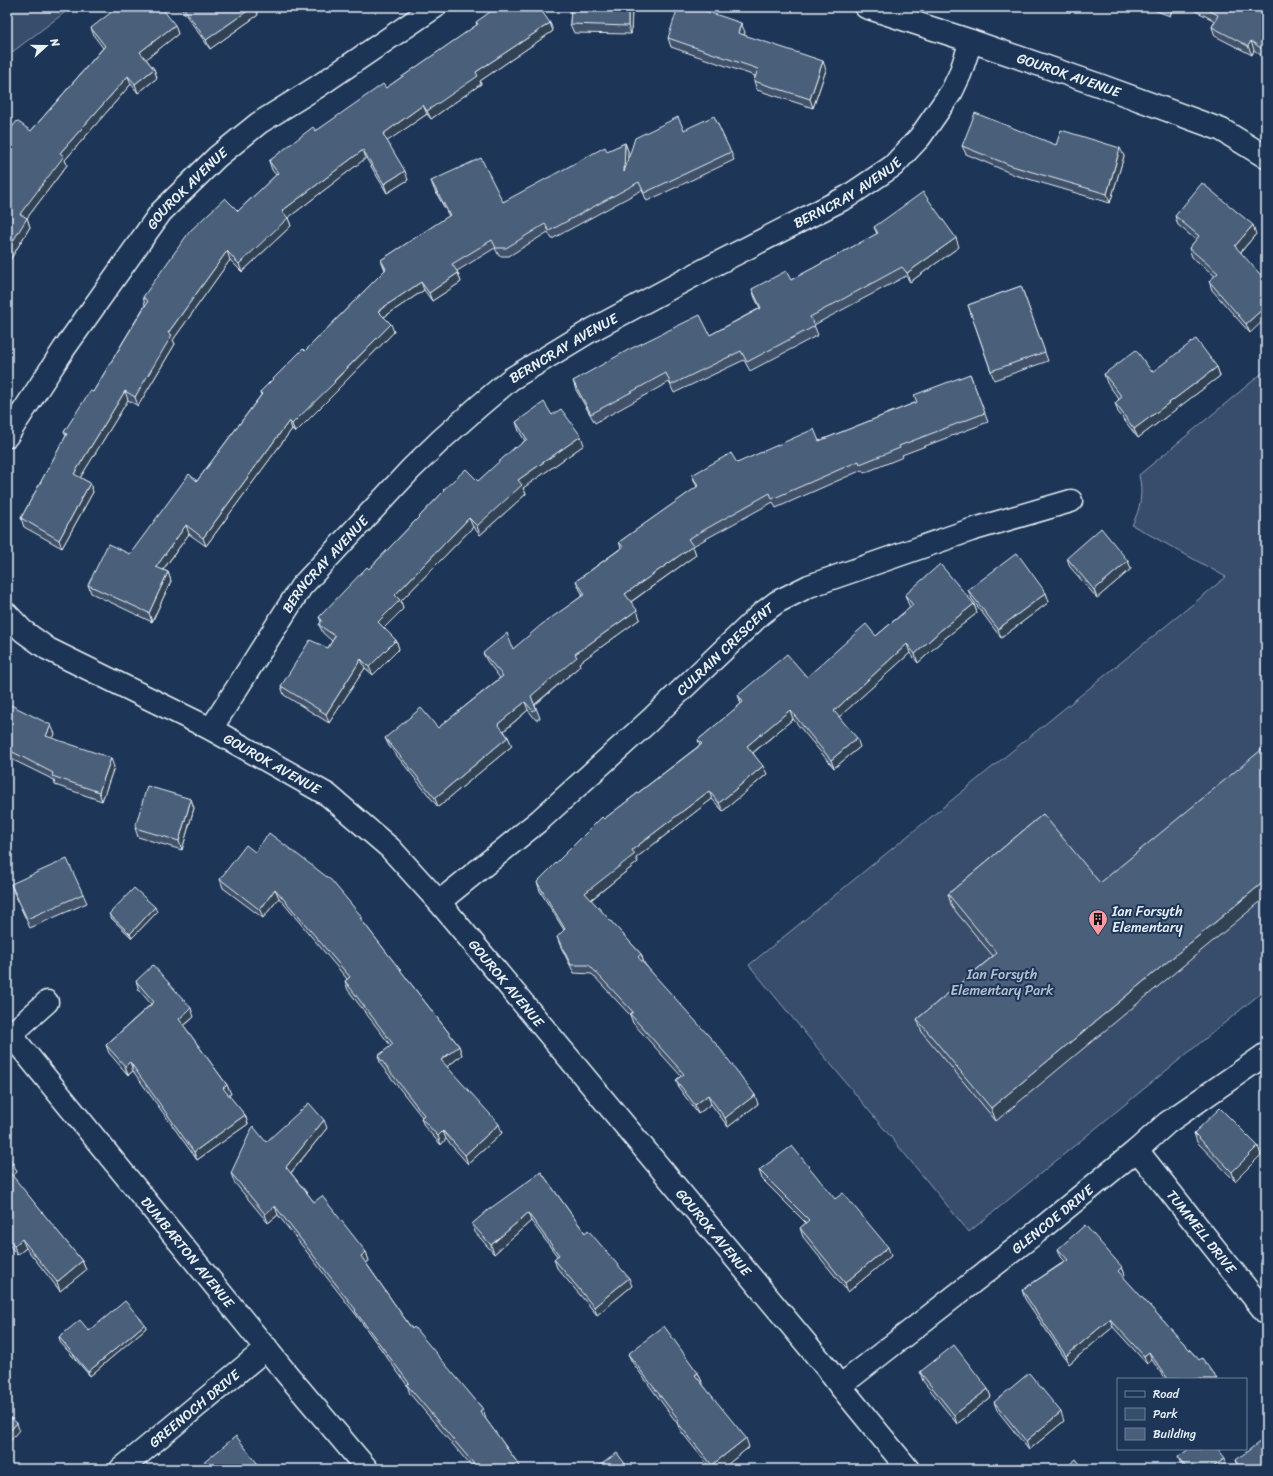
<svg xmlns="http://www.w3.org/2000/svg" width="1273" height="1476" font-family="Sriracha,sans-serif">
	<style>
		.green { fill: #374d6c; stroke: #909fb2 }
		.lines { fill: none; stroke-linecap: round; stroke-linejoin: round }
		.minor-casing { stroke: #e8f1f8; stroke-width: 25 }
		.minor { stroke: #1d3557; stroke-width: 22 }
		.wall { fill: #3f5169; stroke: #e8f1f8 }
		.shaded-wall { fill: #334255; stroke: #e8f1f8 }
		.building { fill: #495e7a; stroke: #e8f1f8 }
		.labels { text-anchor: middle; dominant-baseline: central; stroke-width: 4; stroke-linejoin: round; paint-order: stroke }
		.street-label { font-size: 14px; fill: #e8f1f8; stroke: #1d3557 }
		.poi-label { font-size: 14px; fill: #e8f1f8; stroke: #1d3557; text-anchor: start }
		.park-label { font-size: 14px; fill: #b3c0ce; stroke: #1d3557 }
	</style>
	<rect width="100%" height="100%" fill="#1d3557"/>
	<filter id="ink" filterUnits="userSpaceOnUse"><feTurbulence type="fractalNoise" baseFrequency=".025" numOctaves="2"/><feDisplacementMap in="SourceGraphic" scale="8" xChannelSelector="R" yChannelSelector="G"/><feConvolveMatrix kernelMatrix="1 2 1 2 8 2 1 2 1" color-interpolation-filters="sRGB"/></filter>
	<g filter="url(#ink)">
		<!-- green -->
		<path class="green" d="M 7,7 L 72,7 L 7,56 Z
			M 1266,370 L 1266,989 L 969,1232 L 749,965 L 1226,577 L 1132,525 C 1141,508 1143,493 1139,475 Z"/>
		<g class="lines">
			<defs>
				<g id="minor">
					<path id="s1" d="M 866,7 L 971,41 L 1099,85 L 1222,130 L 1266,157"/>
					<path id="s2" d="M 7,436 L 64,349 L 161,212 L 217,157 L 259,123 L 317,87 L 435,7"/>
					<path id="s3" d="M 7,614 L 23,631 L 48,649 L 211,729 L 328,795 L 390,848 L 439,902 L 825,1366 L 840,1386 L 908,1469"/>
					<path id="s4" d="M 211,729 L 301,587 L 411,469 L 442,439 L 479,406 L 511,379 L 590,331 L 706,269 L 847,197 L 893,166 L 920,137 L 952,91 L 960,74 L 971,41"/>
					<path id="s5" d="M 439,902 L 540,820 L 648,722 L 761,614 L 777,602 L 809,586 L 971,530 L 1071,501"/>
					<path id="s6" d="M 11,1035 L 286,1373 L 367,1469"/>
					<path d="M 7,1038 L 47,1002"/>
					<path id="s7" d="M 1137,1150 L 1266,1313"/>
					<path id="s8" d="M 840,1386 L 1037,1232 L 1137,1150 L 1167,1123 L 1266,1054"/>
					<path id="s9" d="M 121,1469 L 267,1348"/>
				</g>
			</defs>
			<!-- minor casing -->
			<use href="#minor" class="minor-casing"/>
			<!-- minor -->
			<use href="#minor" class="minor"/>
		</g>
		<!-- wall -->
		<path class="wall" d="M 181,7 L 255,7 L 258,15 L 210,49 L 183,11 Z
			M 571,7 L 632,7 L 631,34 L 574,33 L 570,24 Z
			M 1146,7 L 1173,7 L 1170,16 Z
			M 1188,7 L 1266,7 L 1266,59 L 1254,50 L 1252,55 L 1215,36 L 1212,27 L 1215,21 Z
			M 476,22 L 550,23 L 553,31 L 480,81 L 481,84 L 431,119 L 427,114 L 387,141 L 408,180 L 387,193 L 366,158 L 288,218 L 291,226 L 242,272 L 230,260 L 173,340 L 175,344 L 138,406 L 128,400 L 80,478 L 90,483 L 93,492 L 62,548 L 24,527 L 21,518 L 66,436 L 64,432 L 93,392 L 145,305 L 143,297 L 238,211 L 276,175 L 272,170 L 269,161 L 316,131 L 386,88 L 477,25 Z
			M 175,25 L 178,34 L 146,59 L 154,69 L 157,78 L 138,93 L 131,84 L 65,160 L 67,165 L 27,218 L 30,227 L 7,265 L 7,134 L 31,131 L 103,48 L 94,36 L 91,28 Z
			M 745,32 L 744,35 L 826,70 L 813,108 L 757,90 L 754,81 L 755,76 L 671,47 L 668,38 Z
			M 684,130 L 731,152 L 734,160 L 647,201 L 642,190 L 552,239 L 548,232 L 509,256 L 499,256 L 495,248 L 457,271 L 461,282 L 432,301 L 424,290 L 384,317 L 394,332 L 338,389 L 338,390 L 295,433 L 292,429 L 206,546 L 189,534 L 163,570 L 168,572 L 171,581 L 152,622 L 91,593 L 88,585 L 130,554 L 197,481 L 261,395 L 260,392 L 305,351 L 385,270 L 381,260 L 449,216 L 434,189 L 431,181 L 503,202 L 625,143 L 628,151 L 627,161 Z
			M 1056,145 L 1124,156 L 1110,203 L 1015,175 L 966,154 L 962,146 Z
			M 1175,216 L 1256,234 L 1241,252 L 1250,333 L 1212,290 L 1209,281 L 1215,276 L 1192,257 L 1189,248 L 1196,240 L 1178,225 Z
			M 874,227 L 959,247 L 910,282 L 906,276 L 814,325 L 818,335 L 750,371 L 744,360 L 674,393 L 669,382 L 595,423 L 576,390 L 573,381 L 710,335 L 760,308 L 755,298 L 752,289 L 791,280 L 877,234 Z
			M 1021,286 L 1048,361 L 994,380 L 968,305 Z
			M 1217,367 L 1220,376 L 1138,438 L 1118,412 L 1115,403 L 1119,399 L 1107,383 L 1104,374 Z
			M 970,374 L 988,422 L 902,455 L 903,457 L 864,473 L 862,470 L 776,508 L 773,502 L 693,546 L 696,555 L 631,602 L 640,619 L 579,663 L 580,666 L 535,705 L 540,718 L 536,720 L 528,710 L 504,731 L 508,737 L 512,746 L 438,807 L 389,746 L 385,738 L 438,728 L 500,678 L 487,661 L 483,653 L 513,649 L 583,595 L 580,590 L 576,581 L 621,548 L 619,542 L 697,487 L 692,475 L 819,441 L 917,402 Z
			M 552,415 L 584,445 L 523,488 L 526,494 L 480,535 L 473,527 L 401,601 L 403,609 L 384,628 L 396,640 L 399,649 L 373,675 L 365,668 L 329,723 L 284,695 L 281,686 L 328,648 L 332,641 L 323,633 L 319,625 L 321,622 L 319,617 L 369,569 L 444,491 L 443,490 L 478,481 L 525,441 L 519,431 L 516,422 Z
			M 1067,558 L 1128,561 L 1131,569 L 1097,598 L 1070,567 Z
			M 968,590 L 1046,593 L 1049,602 L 1001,638 L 972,599 Z
			M 905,595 L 974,604 L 977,613 L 944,639 L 918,663 L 910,653 L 839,717 L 860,747 L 834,768 L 793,719 L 753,753 L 767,774 L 723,811 L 712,799 L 636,858 L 638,862 L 591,900 L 641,954 L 644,963 L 758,1104 L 728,1127 L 711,1104 L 698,1114 L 679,1088 L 676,1080 L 681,1076 L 633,1023 L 630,1015 L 592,974 L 574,973 L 560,945 L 557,937 L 564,930 L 540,891 L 537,882 L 604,819 L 700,745 L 698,740 L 741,704 L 738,695 L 807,677 L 876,636 L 910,607 L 908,603 Z
			M 7,703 L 55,734 L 53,738 L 114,767 L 102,801 L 55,785 L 54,780 L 7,757 Z
			M 191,799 L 194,808 L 182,850 L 138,837 L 135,828 Z
			M 1043,814 L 996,1121 L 922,1032 L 917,1019 L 993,956 L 952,907 L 948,894 Z
			M 255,852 L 362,917 L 363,922 L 459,1046 L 462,1055 L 447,1067 L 502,1133 L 468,1164 L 446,1139 L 441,1145 L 424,1126 L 421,1118 L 422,1117 L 381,1065 L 378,1056 L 391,1046 L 348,990 L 345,981 L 347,979 L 279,898 L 263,918 L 223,888 L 220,879 Z
			M 11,884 L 83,894 L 87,903 L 30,928 L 14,893 Z
			M 157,912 L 132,938 L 111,918 L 109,914 Z
			M 136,981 L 194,1017 L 184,1026 L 227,1085 L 231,1094 L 228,1095 L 245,1115 L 248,1124 L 197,1160 L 133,1071 L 128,1075 L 109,1053 L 106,1045 L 151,1004 L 139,990 Z
			M 327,1128 L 291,1173 L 314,1202 L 366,1252 L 369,1261 L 366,1263 L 412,1329 L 483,1409 L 485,1418 L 522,1469 L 471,1466 L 410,1394 L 407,1385 L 359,1319 L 357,1316 L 278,1215 L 268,1223 L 234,1182 L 231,1173 L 266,1142 Z
			M 1194,1133 L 1261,1155 L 1235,1181 L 1197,1142 Z
			M 7,1155 L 17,1172 L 12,1176 L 82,1261 L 86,1270 L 60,1291 L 26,1248 L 17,1255 L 7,1242 Z
			M 759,1170 L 835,1199 L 891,1256 L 848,1292 L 803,1237 L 800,1228 L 806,1223 L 762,1179 Z
			M 541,1172 L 585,1233 L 632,1286 L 597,1315 L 557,1268 L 554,1259 L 557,1256 L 531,1221 L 494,1254 L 475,1232 L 472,1224 Z
			M 1058,1249 L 1122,1267 L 1125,1275 L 1123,1277 L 1199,1360 L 1217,1379 L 1165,1379 L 1152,1360 L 1147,1364 L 1113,1327 L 1069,1364 L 1025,1299 L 1022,1290 L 1065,1261 L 1061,1257 Z
			M 145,1324 L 146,1328 L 90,1376 L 60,1342 L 59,1337 L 89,1331 Z
			M 628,1354 L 698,1373 L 702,1382 L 701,1382 L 749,1447 L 722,1469 L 711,1469 L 680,1430 L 677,1423 L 632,1362 Z
			M 920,1372 L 988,1389 L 991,1397 L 957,1424 L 923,1381 Z
			M 994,1402 L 1064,1421 L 1029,1450 L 997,1410 Z
			M 1178,1457 L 1226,1463 L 1218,1469 L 1185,1469 L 1180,1462 Z
			M 1236,1460 L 1266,1469 L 1239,1469 Z"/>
		<!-- shaded-wall -->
		<path class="shaded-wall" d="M 253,7 L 255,7 L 258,15 L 210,49 L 206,40 Z
			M 628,7 L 632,7 L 631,34 L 628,26 Z
			M 1166,7 L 1173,7 L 1170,16 Z
			M 550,23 L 553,31 L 480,81 L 481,84 L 431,119 L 427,111 L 476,72 Z
			M 741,23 L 745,32 L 741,42 L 738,33 Z
			M 175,25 L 178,34 L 144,61 L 140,52 Z
			M 1251,41 L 1254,50 L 1252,55 L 1248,46 Z
			M 823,61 L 826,70 L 813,108 L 810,99 Z
			M 154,69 L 157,78 L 138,93 L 135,84 Z
			M 128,76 L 131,84 L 65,160 L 67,165 L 27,218 L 30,227 L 7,265 L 7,251 L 20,214 L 60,153 Z
			M 423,105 L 427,114 L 386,142 L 383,134 Z
			M 625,143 L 628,151 L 627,180 L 624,172 Z
			M 1120,148 L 1124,156 L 1110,203 L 1107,194 Z
			M 363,150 L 366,158 L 288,218 L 291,226 L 242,272 L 239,264 L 282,211 Z
			M 405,171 L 408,180 L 387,193 L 384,184 Z
			M 1253,225 L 1256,234 L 1238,255 L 1235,246 Z
			M 956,238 L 959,247 L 910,282 L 907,273 Z
			M 227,251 L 230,260 L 173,340 L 175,344 L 138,406 L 135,397 L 168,333 Z
			M 458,273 L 461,282 L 432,301 L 429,293 Z
			M 421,282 L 424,290 L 381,319 L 378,311 Z
			M 1266,306 L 1266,318 L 1250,333 L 1246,324 Z
			M 391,324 L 394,332 L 338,389 L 338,390 L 295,433 L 292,424 Z
			M 1217,367 L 1220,376 L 1138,438 L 1134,429 Z
			M 125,391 L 128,400 L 77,483 L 74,474 Z
			M 289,421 L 292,429 L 206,546 L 203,538 Z
			M 581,436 L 584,445 L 523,488 L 526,494 L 480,535 L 477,526 L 518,480 Z
			M 90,483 L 93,492 L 62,548 L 59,540 Z
			M 469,518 L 473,527 L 401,601 L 403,609 L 381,631 L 378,622 L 395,595 Z
			M 186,525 L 189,534 L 159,575 L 156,567 Z
			M 693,546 L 696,555 L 629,603 L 625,594 Z
			M 1128,561 L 1131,569 L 1097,598 L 1094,590 Z
			M 168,572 L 171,581 L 152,622 L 149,613 Z
			M 1046,593 L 1049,602 L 1001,638 L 998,629 Z
			M 974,604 L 977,613 L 944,639 L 918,663 L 915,654 L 941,630 Z
			M 637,610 L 640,619 L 579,663 L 580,666 L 534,705 L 531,696 L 575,654 Z
			M 396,640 L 399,649 L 373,675 L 369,667 Z
			M 907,644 L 910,653 L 837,719 L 834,711 Z
			M 361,659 L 365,668 L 329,723 L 326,714 Z
			M 525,702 L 528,710 L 501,733 L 498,724 Z
			M 790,710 L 793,719 L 750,755 L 747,746 Z
			M 51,725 L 55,734 L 50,744 L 46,736 Z
			M 508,737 L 512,746 L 438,807 L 435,798 Z
			M 857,738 L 860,747 L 834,768 L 831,760 Z
			M 111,758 L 114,767 L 102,801 L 99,792 Z
			M 763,766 L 767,774 L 723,811 L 719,803 Z
			M 709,791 L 712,799 L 636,858 L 638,862 L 588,902 L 585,893 L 632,850 Z
			M 191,799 L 194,808 L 182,850 L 179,841 Z
			M 1266,880 L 1266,897 L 996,1121 L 991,1108 Z
			M 275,889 L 279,898 L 263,918 L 260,910 Z
			M 155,907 L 157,912 L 132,938 L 130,934 Z
			M 641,954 L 644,963 L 641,966 L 638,957 Z
			M 191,1008 L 194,1017 L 182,1027 L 179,1019 Z
			M 459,1046 L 462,1055 L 444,1069 L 441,1060 Z
			M 130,1062 L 133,1071 L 128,1075 L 125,1066 Z
			M 227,1085 L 231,1094 L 226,1097 L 223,1088 Z
			M 708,1095 L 711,1104 L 698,1114 L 695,1105 Z
			M 755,1095 L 758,1104 L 728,1127 L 725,1118 Z
			M 245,1115 L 248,1124 L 197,1160 L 194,1152 Z
			M 324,1120 L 327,1128 L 289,1175 L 286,1167 Z
			M 499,1124 L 502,1133 L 468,1164 L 465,1155 Z
			M 443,1131 L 446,1139 L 441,1145 L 438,1136 Z
			M 1258,1146 L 1261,1155 L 1235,1181 L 1232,1172 Z
			M 13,1163 L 17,1172 L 10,1178 L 7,1170 L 7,1168 Z
			M 275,1206 L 278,1215 L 268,1223 L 265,1214 Z
			M 528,1213 L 531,1221 L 494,1254 L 491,1245 Z
			M 22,1239 L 26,1248 L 17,1255 L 14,1246 Z
			M 888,1247 L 891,1256 L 848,1292 L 845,1283 Z
			M 366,1252 L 369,1261 L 364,1265 L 361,1256 Z
			M 82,1261 L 86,1270 L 60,1291 L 57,1282 Z
			M 1122,1267 L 1125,1275 L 1121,1279 L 1118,1271 Z
			M 629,1278 L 632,1286 L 597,1315 L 594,1307 Z
			M 1110,1319 L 1113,1327 L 1069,1364 L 1066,1356 Z
			M 145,1324 L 146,1328 L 90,1376 L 88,1372 Z
			M 1149,1352 L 1152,1360 L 1147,1364 L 1144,1356 Z
			M 698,1373 L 702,1382 L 698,1384 L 695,1375 Z
			M 988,1389 L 991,1397 L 957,1424 L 954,1415 Z
			M 483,1409 L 486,1418 L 483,1420 L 480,1411 Z
			M 1061,1412 L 1064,1421 L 1029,1450 L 1026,1441 Z
			M 17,1423 L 19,1430 L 7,1445 L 7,1434 Z
			M 746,1438 L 749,1447 L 722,1469 L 714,1469 L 712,1465 Z
			M 1225,1458 L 1226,1463 L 1218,1469 L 1211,1469 Z
			M 257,1463 L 260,1469 L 250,1469 Z"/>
		<!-- building -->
		<path class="building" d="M 118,7 L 161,7 L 175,25 L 140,52 L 154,69 L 135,84 L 128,76 L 60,153 L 64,156 L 20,214 L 27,218 L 7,251 L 7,134 L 17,121 L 31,131 L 105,46 L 91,28 Z
			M 183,7 L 253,7 L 206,40 Z
			M 497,7 L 539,7 L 550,23 L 476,72 L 478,76 L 427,111 L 423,105 L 383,134 L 405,171 L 384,184 L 363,150 L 282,211 L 288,218 L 239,264 L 227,251 L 168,333 L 172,335 L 135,397 L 125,391 L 74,474 L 90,483 L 59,540 L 21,518 L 67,434 L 64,432 L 90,391 L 93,392 L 148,301 L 143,297 L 190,231 L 225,198 L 238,211 L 278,173 L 269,161 L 313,127 L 316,131 L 383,84 L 386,88 L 478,24 L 476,22 Z
			M 571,7 L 628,7 L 628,26 L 570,24 Z
			M 678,7 L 694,7 L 741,23 L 738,33 L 823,61 L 810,99 L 754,81 L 758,69 L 668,38 Z
			M 1202,7 L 1266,7 L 1266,52 L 1251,41 L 1248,46 L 1212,27 L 1218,15 Z
			M 975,113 L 1056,145 L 1061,130 L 1120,148 L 1107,194 L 1012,166 L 962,146 Z
			M 714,116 L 731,152 L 644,193 L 639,182 L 549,231 L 545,224 L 506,248 L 496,248 L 492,240 L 452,264 L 458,273 L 429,293 L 421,282 L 378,311 L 391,324 L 334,381 L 335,382 L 292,424 L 289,421 L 203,538 L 186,525 L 156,567 L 168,572 L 149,613 L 88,585 L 108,544 L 130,554 L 189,474 L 197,481 L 262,394 L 260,392 L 303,349 L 305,351 L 386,269 L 381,260 L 450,215 L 431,181 L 481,158 L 503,202 L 605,147 L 607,151 L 625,143 L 624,172 L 635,138 L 678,117 L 684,130 Z
			M 1202,183 L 1253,225 L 1235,246 L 1266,281 L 1266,306 L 1246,324 L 1209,281 L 1218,273 L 1189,248 L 1199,236 L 1175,216 Z
			M 923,192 L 956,238 L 907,273 L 902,267 L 810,317 L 815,326 L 747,362 L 741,351 L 671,385 L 666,373 L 591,414 L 573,381 L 628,350 L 700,315 L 710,335 L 761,308 L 752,289 L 786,271 L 791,280 L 878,233 L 874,227 Z
			M 1021,286 L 1045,352 L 991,371 L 968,305 Z
			M 1196,339 L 1217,367 L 1134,429 L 1115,403 L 1122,397 L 1104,374 L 1136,350 L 1152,372 Z
			M 970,374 L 985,413 L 899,446 L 900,448 L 860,464 L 859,461 L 772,499 L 770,493 L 688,539 L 693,546 L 625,594 L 637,610 L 575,654 L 577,657 L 531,696 L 536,709 L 533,711 L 525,702 L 498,724 L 508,737 L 435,798 L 385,738 L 421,708 L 438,728 L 503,676 L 483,653 L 507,633 L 513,649 L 541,625 L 585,594 L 576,581 L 623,547 L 619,542 L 698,486 L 692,475 L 731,453 L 737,463 L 814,429 L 819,441 L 917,402 L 914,395 Z
			M 544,402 L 552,415 L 561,409 L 581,436 L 518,480 L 522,485 L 477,526 L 469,518 L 395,595 L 400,600 L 378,622 L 396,640 L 369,667 L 361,659 L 326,714 L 281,686 L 310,640 L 328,648 L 335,636 L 319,625 L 322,620 L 319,617 L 367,567 L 369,569 L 444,491 L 443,490 L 466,469 L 478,481 L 515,447 L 516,448 L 527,439 L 516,422 Z
			M 1101,528 L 1128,561 L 1094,590 L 1067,558 Z
			M 1017,553 L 1046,593 L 998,629 L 968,590 Z
			M 940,564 L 974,604 L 941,630 L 915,654 L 907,644 L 834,711 L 857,738 L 831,760 L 790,710 L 747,746 L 763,766 L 719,803 L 709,791 L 632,850 L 635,854 L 585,893 L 641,954 L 638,957 L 718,1046 L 755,1095 L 725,1118 L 708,1095 L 695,1105 L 676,1080 L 684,1074 L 630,1014 L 633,1012 L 589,965 L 571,965 L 557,937 L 565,929 L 537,882 L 602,817 L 604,819 L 702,744 L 698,740 L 743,702 L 738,695 L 787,654 L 807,677 L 866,624 L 876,636 L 913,605 L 905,595 Z
			M 7,703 L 51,725 L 46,736 L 111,758 L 99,792 L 52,776 L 53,773 L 7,749 Z
			M 1266,746 L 1266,880 L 991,1108 L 917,1019 L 997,953 L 948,894 L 1043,814 L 1100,883 Z
			M 147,786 L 191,799 L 179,841 L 135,828 Z
			M 269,833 L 331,880 L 362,917 L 360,918 L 459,1046 L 441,1060 L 499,1124 L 465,1155 L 443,1131 L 438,1136 L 421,1118 L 424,1115 L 378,1056 L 393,1044 L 345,981 L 350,977 L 275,889 L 260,910 L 220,879 L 246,845 L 255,852 Z
			M 67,859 L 83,894 L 27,919 L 11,884 Z
			M 134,888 L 155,907 L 130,934 L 109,914 Z
			M 153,965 L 191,1008 L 179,1019 L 227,1085 L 223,1088 L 245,1115 L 194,1152 L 130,1062 L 125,1066 L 106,1045 L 154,1002 L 136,981 Z
			M 309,1103 L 324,1120 L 286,1167 L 314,1202 L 322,1196 L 366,1252 L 361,1256 L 412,1329 L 414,1327 L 483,1409 L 480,1411 L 522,1469 L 467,1469 L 474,1464 L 407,1385 L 409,1383 L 355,1311 L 356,1310 L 275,1206 L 265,1214 L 231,1173 L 253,1126 L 266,1142 Z
			M 1220,1108 L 1258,1146 L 1232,1172 L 1194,1133 Z
			M 792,1146 L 835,1199 L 843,1193 L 888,1247 L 845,1283 L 800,1228 L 809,1220 L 759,1170 Z
			M 7,1155 L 13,1163 L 7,1168 Z
			M 7,1169 L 82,1261 L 57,1282 L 22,1239 L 14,1246 L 7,1237 Z
			M 541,1172 L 585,1233 L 588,1230 L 629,1278 L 594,1307 L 554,1259 L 559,1255 L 528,1213 L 491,1245 L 472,1224 L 488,1210 Z
			M 1085,1225 L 1122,1267 L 1118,1271 L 1199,1360 L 1202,1358 L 1217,1379 L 1168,1379 L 1149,1352 L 1144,1356 L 1110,1319 L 1066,1356 L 1022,1290 L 1068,1260 L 1058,1249 Z
			M 125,1301 L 145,1324 L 88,1372 L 59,1337 L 80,1320 L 89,1331 Z
			M 664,1326 L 698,1373 L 695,1375 L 746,1438 L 712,1465 L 677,1422 L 679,1420 L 628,1354 Z
			M 954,1345 L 988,1389 L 954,1415 L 920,1372 Z
			M 1029,1373 L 1061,1412 L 1026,1441 L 994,1402 Z
			M 7,1415 L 17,1423 L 7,1434 Z
			M 236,1436 L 257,1463 L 250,1469 L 196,1469 Z
			M 1266,1437 L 1266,1469 L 1242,1469 L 1236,1460 Z
			M 1189,1449 L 1218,1449 L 1225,1458 L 1211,1469 L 1187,1469 L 1178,1457 Z
			M 617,1453 L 629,1469 L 595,1469 Z
			M 1076,1459 L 1084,1469 L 1064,1469 Z
			M 805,1466 L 807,1469 L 800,1469 Z"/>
	</g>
	<!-- icons -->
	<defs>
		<symbol id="building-pin" viewBox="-11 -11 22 30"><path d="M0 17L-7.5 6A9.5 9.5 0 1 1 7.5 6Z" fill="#ff9aa2" stroke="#1d3557"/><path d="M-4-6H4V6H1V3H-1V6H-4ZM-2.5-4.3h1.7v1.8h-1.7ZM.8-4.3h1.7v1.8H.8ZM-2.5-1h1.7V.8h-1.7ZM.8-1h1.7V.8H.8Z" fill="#111"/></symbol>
	</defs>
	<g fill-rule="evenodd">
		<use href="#building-pin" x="1087" y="908" width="22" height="30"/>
	</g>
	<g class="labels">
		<!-- street labels -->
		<g class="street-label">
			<text stroke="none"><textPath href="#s1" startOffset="214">GOUROK AVENUE</textPath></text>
			<text stroke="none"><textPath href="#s2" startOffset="307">GOUROK AVENUE</textPath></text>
			<text stroke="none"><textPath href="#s4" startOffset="849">BERNCRAY AVENUE</textPath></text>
			<text stroke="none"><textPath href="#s4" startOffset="525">BERNCRAY AVENUE</textPath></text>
			<text stroke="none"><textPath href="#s4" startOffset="201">BERNCRAY AVENUE</textPath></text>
			<text stroke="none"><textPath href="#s5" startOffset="382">CULRAIN CRESCENT</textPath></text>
			<text stroke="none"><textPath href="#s3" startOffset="306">GOUROK AVENUE</textPath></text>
			<text stroke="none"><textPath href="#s3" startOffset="630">GOUROK AVENUE</textPath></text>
			<text stroke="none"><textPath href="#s8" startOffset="270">GLENCOE DRIVE</textPath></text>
			<text stroke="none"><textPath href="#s7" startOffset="104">TUMMELL DRIVE</textPath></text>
			<text stroke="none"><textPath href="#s3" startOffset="954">GOUROK AVENUE</textPath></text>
			<text stroke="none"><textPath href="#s6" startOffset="280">DUMBARTON AVENUE</textPath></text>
			<text stroke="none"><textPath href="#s9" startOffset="95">GREENOCH DRIVE</textPath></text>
		</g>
		<!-- poi labels -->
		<g class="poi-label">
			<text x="1112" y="911">Ian Forsyth<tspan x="1112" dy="16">Elementary</tspan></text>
		</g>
		<!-- park labels -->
		<g class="park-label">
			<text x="1002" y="974">Ian Forsyth<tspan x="1002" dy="16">Elementary Park</tspan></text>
		</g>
	</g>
	<!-- margin -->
	<rect width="1273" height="1476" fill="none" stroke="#1d3557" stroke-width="24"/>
	<rect x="12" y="12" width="1249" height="1452" fill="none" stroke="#e8f1f8" stroke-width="1.5" filter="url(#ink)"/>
	<!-- legend -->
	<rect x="1117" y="1378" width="130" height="72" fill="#1d3557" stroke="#6e8097"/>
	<rect x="1125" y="1391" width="20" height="6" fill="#1d3557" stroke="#6e8097"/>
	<text x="1153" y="1398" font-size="12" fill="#e8f1f8">Road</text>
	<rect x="1125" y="1408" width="20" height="12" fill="#374d6c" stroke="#6e8097"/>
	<text x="1153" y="1418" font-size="12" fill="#e8f1f8">Park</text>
	<rect x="1125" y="1428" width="20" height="12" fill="#495e7a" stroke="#6e8097"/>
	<text x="1153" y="1438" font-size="12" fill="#e8f1f8">Building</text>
	<!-- north arrow -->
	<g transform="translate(46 46) rotate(69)" stroke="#1d3557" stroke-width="3" paint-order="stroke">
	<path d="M0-3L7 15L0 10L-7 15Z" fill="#e8f1f8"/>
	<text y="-6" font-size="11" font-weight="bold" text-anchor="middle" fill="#e8f1f8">N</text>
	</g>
</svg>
